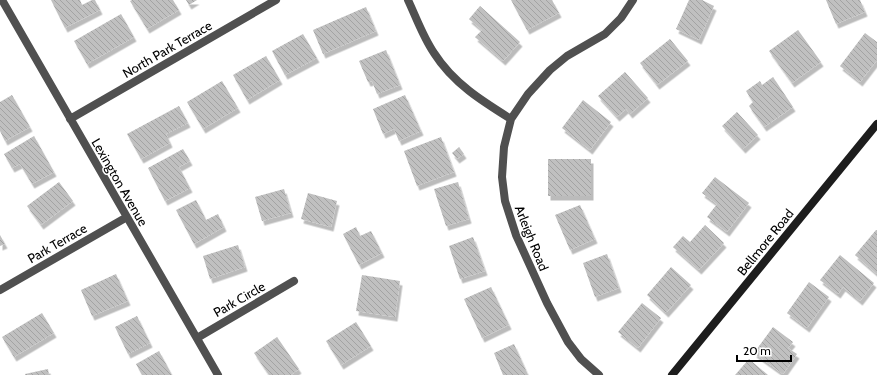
<svg xmlns="http://www.w3.org/2000/svg" width="877" height="375" font-family="Cabin,sans-serif">
	<style>
		.building { fill: url(#building-back-hatch); filter: url(#shadow) }
		.lines { fill: none; stroke-linecap: round; stroke-linejoin: round }
		.minor { stroke: #505050; stroke-width: 8 }
		.secondary { stroke: #1d1d1d; stroke-width: 8 }
		.labels { text-anchor: middle; dominant-baseline: central; stroke-width: 3; stroke-linejoin: round; paint-order: stroke }
		.street-label { font-size: 13px; fill: #000; stroke: #fff }
	</style>
	<defs>
		<pattern id="building-back-hatch" width="6" height="6" patternUnits="userSpaceOnUse"><rect width="6" height="6" fill="#c0c0c0"/><path d="M-1 5l2 2M0 0l6 6M5-1l2 2" fill="none" stroke="#a3a3a3"/></pattern>
		<filter id="shadow"><feDropShadow dx="2.5" dy="4.5" stdDeviation="0" flood-color="#0004"/></filter>
	</defs>
	<rect width="100%" height="100%" fill="#fff"/>
	<!-- building -->
	<path class="building" d="M 51,0 L 80,0 L 82,5 L 92,0 L 95,0 L 100,10 L 65,28 Z
		M 132,0 L 173,0 L 179,10 L 147,29 L 130,1 Z
		M 186,0 L 197,0 L 189,5 Z
		M 511,0 L 552,0 L 559,13 L 527,30 Z
		M 689,0 L 702,0 L 714,6 L 699,40 L 676,29 Z
		M 826,0 L 860,0 L 865,12 L 836,24 Z
		M 480,6 L 520,42 L 503,61 L 475,37 L 482,30 L 469,19 Z
		M 366,7 L 376,31 L 323,54 L 313,30 Z
		M 121,14 L 134,37 L 87,64 L 74,41 Z
		M 798,30 L 821,62 L 792,83 L 769,51 Z
		M 865,33 L 877,42 L 877,60 L 860,82 L 840,66 Z
		M 303,34 L 317,58 L 285,75 L 272,51 Z
		M 670,39 L 688,61 L 657,85 L 640,63 Z
		M 386,50 L 400,85 L 377,94 L 372,81 L 368,82 L 359,61 Z
		M 266,56 L 280,80 L 247,100 L 233,75 Z
		M 625,72 L 648,98 L 630,114 L 626,109 L 617,117 L 598,96 Z
		M 773,77 L 793,107 L 764,127 L 749,106 L 753,102 L 746,91 L 760,81 L 762,85 Z
		M 222,81 L 238,108 L 203,129 L 187,102 Z
		M 12,95 L 30,127 L 5,141 L 0,131 L 0,102 Z
		M 405,95 L 421,131 L 399,141 L 394,129 L 383,134 L 373,109 Z
		M 583,100 L 611,122 L 590,150 L 562,128 Z
		M 179,106 L 188,123 L 166,134 L 170,143 L 141,159 L 127,134 Z
		M 737,112 L 758,135 L 743,149 L 722,126 Z
		M 34,136 L 54,172 L 32,184 L 20,164 L 12,168 L 4,154 Z
		M 441,137 L 454,172 L 417,186 L 404,151 Z
		M 459,147 L 464,154 L 457,159 L 452,153 Z
		M 183,149 L 190,161 L 179,167 L 190,188 L 165,201 L 148,168 Z
		M 548,159 L 591,159 L 591,196 L 548,196 Z
		M 715,177 L 749,203 L 727,232 L 707,217 L 717,204 L 702,193 Z
		M 59,182 L 73,201 L 41,225 L 27,206 Z
		M 458,182 L 469,219 L 446,226 L 434,189 Z
		M 284,189 L 291,213 L 262,221 L 255,197 Z
		M 308,193 L 337,201 L 331,227 L 301,219 Z
		M 196,200 L 206,220 L 218,214 L 224,227 L 194,244 L 176,210 Z
		M 580,205 L 595,239 L 570,250 L 555,215 Z
		M 705,225 L 724,243 L 699,270 L 673,247 L 683,236 L 690,242 Z
		M 356,227 L 360,236 L 371,231 L 382,253 L 359,265 L 343,234 Z
		M 876,230 L 877,230 L 877,274 L 855,255 Z
		M 0,235 L 5,244 L 0,246 Z
		M 473,237 L 485,271 L 460,279 L 449,246 Z
		M 238,245 L 245,267 L 210,279 L 203,256 Z
		M 607,254 L 619,288 L 595,297 L 583,263 Z
		M 840,255 L 874,283 L 860,301 L 843,287 L 838,294 L 820,280 Z
		M 671,267 L 691,285 L 666,313 L 647,295 Z
		M 116,274 L 128,301 L 92,316 L 81,290 Z
		M 362,275 L 400,281 L 395,317 L 356,311 Z
		M 809,282 L 829,297 L 807,328 L 787,313 Z
		M 491,287 L 509,325 L 482,338 L 464,299 Z
		M 642,303 L 661,318 L 638,348 L 618,332 Z
		M 42,313 L 54,333 L 14,357 L 2,337 Z
		M 137,316 L 150,343 L 128,354 L 115,327 Z
		M 356,322 L 371,346 L 341,365 L 326,341 Z
		M 773,327 L 793,342 L 788,348 L 797,354 L 783,374 L 754,353 Z
		M 277,337 L 299,369 L 291,375 L 269,375 L 254,353 Z
		M 514,344 L 528,375 L 503,375 L 494,353 Z
		M 159,351 L 172,375 L 142,375 L 136,364 Z
		M 749,359 L 768,375 L 735,375 Z
		M 48,369 L 49,375 L 25,375 L 25,374 Z"/>
	<g class="lines">
		<!-- minor -->
		<path class="minor" d="M 2,0 L 218,375
			M 408,0 C 416,17 423,37 434,53 C 453,83 482,101 511,119
			M 70,119 L 276,0
			M 0,290 L 127,217
			M 197,338 L 294,281
			M 599,375 L 581,359 L 568,342 L 547,303 L 516,235 L 505,201 L 502,177 L 504,147 L 511,119 L 528,94 L 550,70 L 567,56 L 605,34 L 621,18 L 633,0"/>
		<!-- secondary -->
		<path class="secondary" d="M 672,375 L 877,124"/>
	</g>
	<g class="labels">
		<!-- street labels -->
		<g class="street-label">
			<text transform="translate(167 49) rotate(-30)">North Park Terrace</text>
			<text transform="translate(120 182) rotate(60)">Lexington Avenue</text>
			<text transform="translate(532 238) rotate(68)">Arleigh Road</text>
			<text transform="translate(765 242) rotate(-51)">Bellmore Road</text>
			<text transform="translate(57 243) rotate(-30)">Park Terrace</text>
			<text transform="translate(239 299) rotate(-30)">Park Circle</text>
		</g>
	</g>
	<!-- scale -->
	<path d="M737 355v6h54v-6" fill="none" stroke="#000000" stroke-width="2"/>
	<text x="743" y="355" font-size="12" fill="#000000" stroke="#ffffff" stroke-width="3" paint-order="stroke">20 m</text>
</svg>
